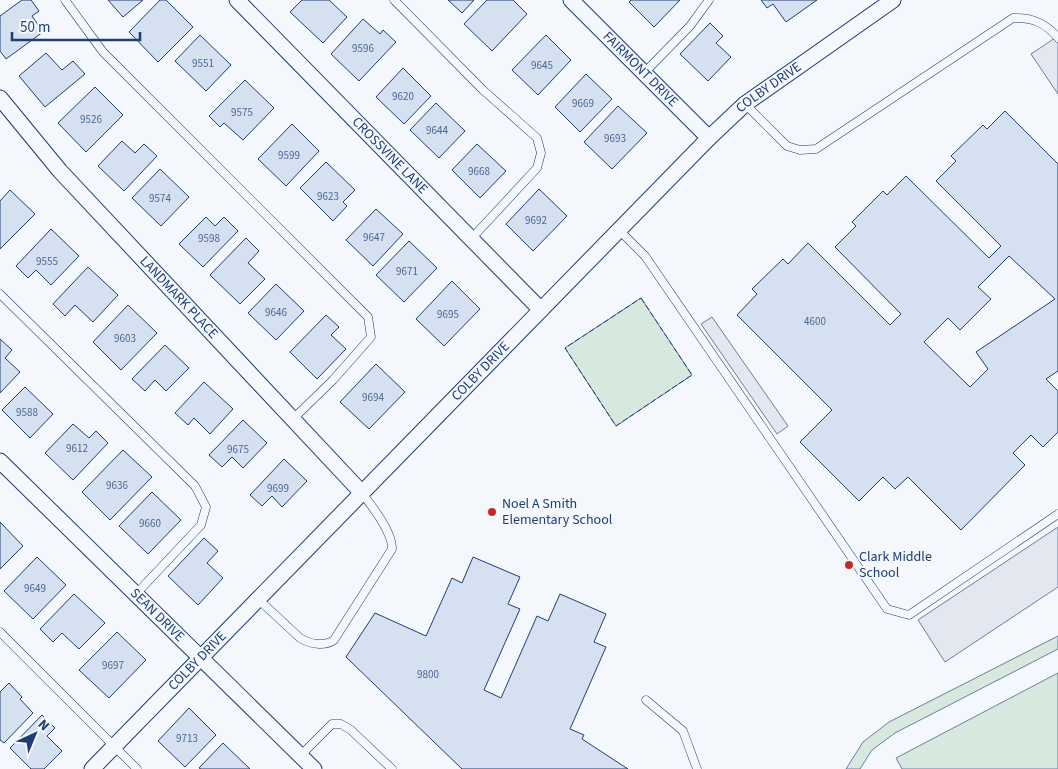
<svg xmlns="http://www.w3.org/2000/svg" width="1058" height="769" font-family="'Source Sans 3',sans-serif">
	<style>
		.green { fill: #d7e8df; stroke: #687fa3 }
		.parking { fill: #e3e8f0; stroke: #687fa3 }
		.building { fill: #d5e0f0; stroke: #1d3f73; fill-rule: evenodd }
		.lines { fill: none; stroke-linecap: round; stroke-linejoin: round }
		.lane-casing { stroke: #1d3f73; stroke-width: 9 }
		.street-casing { stroke: #1d3f73; stroke-width: 17 }
		.lane { stroke: #f4f7fb; stroke-width: 8 }
		.street { stroke: #f4f7fb; stroke-width: 15 }
		.fence { stroke: #1d3f73; stroke-width: 1; stroke-dasharray: 6 2.5; stroke-linecap: butt }
		.poi-dot { fill: #c62828; stroke: #f4f7fb; stroke-width: 2 }
		.labels { text-anchor: middle; dominant-baseline: central; stroke-width: 4; stroke-linejoin: round; paint-order: stroke }
		.number-label { font-size: 11px; fill: #4b6792 }
		.street-label { font-size: 14px; fill: #1d3f73; stroke: #f4f7fb }
		.poi-label { font-size: 14px; fill: #1d3f73; stroke: #f4f7fb; text-anchor: start }
	</style>
	<rect width="100%" height="100%" fill="#f4f7fb"/>
	<!-- green -->
	<path class="green" d="M 641,298 L 692,375 L 616,426 L 565,348 Z
		M 1058,636 L 1058,649 L 895,733 L 872,750 L 860,769 L 846,769 L 863,742 L 889,722 Z
		M 1058,673 L 1058,769 L 902,769 L 896,758 Z"/>
	<!-- parking -->
	<path class="parking" d="M 1058,36 L 1058,94 L 1031,54 Z
		M 712,317 L 788,426 L 777,434 L 701,324 Z
		M 1058,527 L 1058,587 L 945,662 L 918,620 Z"/>
	<!-- building -->
	<path class="building" d="M 22,0 L 31,0 L 39,11 L 32,16 L 43,32 L 6,59 L 0,51 L 0,16 Z
		M 108,0 L 143,0 L 123,17 Z
		M 160,0 L 166,0 L 193,27 L 158,62 L 129,32 Z
		M 302,0 L 329,0 L 347,17 L 323,43 L 290,12 Z
		M 448,0 L 474,0 L 462,13 Z
		M 487,0 L 513,0 L 527,14 L 492,51 L 464,24 Z
		M 631,0 L 680,0 L 654,27 L 629,2 Z
		M 761,0 L 817,0 L 786,22 L 773,4 L 767,8 Z
		M 363,19 L 380,34 L 383,30 L 396,42 L 359,81 L 331,54 Z
		M 710,23 L 723,36 L 716,43 L 731,57 L 708,81 L 680,54 Z
		M 200,35 L 231,65 L 206,91 L 175,61 Z
		M 546,35 L 571,60 L 538,95 L 512,70 Z
		M 46,53 L 62,70 L 73,61 L 85,74 L 45,107 L 19,76 Z
		M 403,68 L 431,96 L 404,124 L 376,97 Z
		M 586,74 L 612,99 L 580,132 L 555,107 Z
		M 245,80 L 274,108 L 243,140 L 224,123 L 220,127 L 209,116 Z
		M 95,87 L 123,115 L 86,152 L 58,123 Z
		M 436,103 L 465,131 L 439,158 L 410,130 Z
		M 618,106 L 647,133 L 612,169 L 584,142 Z
		M 1005,111 L 1058,164 L 1058,371 L 1046,379 L 1058,391 L 1058,432 L 1043,447 L 1031,435 L 1013,453 L 1025,465 L 961,530 L 908,477 L 895,489 L 883,477 L 859,501 L 800,442 L 832,410 L 737,315 L 757,294 L 752,289 L 783,259 L 788,264 L 808,243 L 890,325 L 901,314 L 835,247 L 856,226 L 852,222 L 883,191 L 887,195 L 906,176 L 989,258 L 1001,246 L 936,181 L 956,161 L 951,156 L 983,125 L 987,129 ZM 1009,256 L 1055,299 L 976,352 L 988,369 L 970,387 L 924,342 L 948,318 L 960,330 L 991,299 L 978,287 Z
		M 292,124 L 319,151 L 286,186 L 258,159 Z
		M 122,141 L 135,153 L 144,144 L 157,156 L 124,191 L 98,166 Z
		M 477,144 L 506,171 L 480,198 L 452,170 Z
		M 326,162 L 355,190 L 343,202 L 347,206 L 333,221 L 300,188 Z
		M 160,169 L 189,197 L 161,226 L 132,198 Z
		M 539,189 L 567,216 L 533,251 L 506,224 Z
		M 10,190 L 35,214 L 0,249 L 0,201 Z
		M 376,209 L 403,234 L 373,266 L 346,240 Z
		M 206,217 L 215,226 L 224,217 L 238,231 L 203,267 L 179,244 Z
		M 51,229 L 79,256 L 51,285 L 36,270 L 28,278 L 16,266 Z
		M 246,238 L 259,251 L 248,263 L 265,279 L 240,304 L 210,275 Z
		M 409,241 L 437,268 L 404,302 L 376,275 Z
		M 88,267 L 118,295 L 93,322 L 75,305 L 65,316 L 53,304 Z
		M 452,281 L 480,309 L 444,346 L 416,319 Z
		M 276,284 L 304,311 L 276,340 L 248,313 Z
		M 128,305 L 157,333 L 121,370 L 93,342 Z
		M 326,315 L 339,327 L 331,335 L 346,349 L 317,379 L 290,352 Z
		M 0,339 L 12,350 L 5,358 L 20,372 L 0,393 Z
		M 165,345 L 189,368 L 166,391 L 155,380 L 145,391 L 132,379 Z
		M 376,364 L 405,392 L 369,429 L 340,402 Z
		M 204,382 L 233,409 L 210,434 L 194,418 L 188,425 L 175,413 Z
		M 25,387 L 53,414 L 30,438 L 2,410 Z
		M 243,420 L 267,443 L 243,468 L 232,457 L 222,467 L 209,455 Z
		M 73,424 L 89,438 L 96,431 L 108,443 L 73,480 L 45,453 Z
		M 123,450 L 152,477 L 110,520 L 82,492 Z
		M 284,459 L 307,481 L 282,507 L 272,496 L 262,506 L 250,495 Z
		M 152,492 L 181,520 L 148,554 L 119,526 Z
		M 0,522 L 23,546 L 0,569 Z
		M 204,538 L 218,551 L 207,563 L 223,578 L 198,605 L 168,576 Z
		M 37,557 L 66,585 L 33,619 L 4,591 Z
		M 473,557 L 520,577 L 508,604 L 520,609 L 484,690 L 501,698 L 537,616 L 548,621 L 560,594 L 606,614 L 594,642 L 606,647 L 570,729 L 584,735 L 582,739 L 628,769 L 462,769 L 346,657 L 375,613 L 426,636 L 452,578 L 462,583 Z
		M 74,594 L 105,623 L 79,649 L 62,633 L 53,642 L 40,629 Z
		M 117,632 L 146,660 L 109,698 L 79,670 Z
		M 9,683 L 22,697 L 20,699 L 33,713 L 4,743 L 0,740 L 0,692 Z
		M 189,708 L 216,735 L 185,767 L 158,741 Z
		M 42,715 L 55,728 L 47,736 L 62,751 L 44,769 L 31,769 L 10,748 Z
		M 223,743 L 250,769 L 201,769 L 199,768 Z"/>
	<g class="lines">
		<defs>
			<path id="lane" d="M 65,0 L 103,52 L 368,317 L 371,337 L 333,380 L 293,419
				M 394,0 L 483,90 L 537,138 L 541,153 L 537,168 L 471,239
				M 644,73 L 690,26 L 709,0
				M 745,104 L 787,146 L 800,150 L 816,149 L 1013,18 C 1032,17 1046,23 1058,38
				M 619,230 L 645,256 L 887,609 L 909,615 L 1058,514
				M 0,294 L 195,486 L 206,507 L 201,525 L 136,594
				M 258,599 L 300,638 C 310,644 324,647 334,640 L 392,549 C 393,533 372,506 362,493
				M 0,632 L 137,769
				M 646,700 L 683,731 L 697,769
				M 300,756 L 332,724 L 341,724 L 351,730 L 392,769"/>
			<g id="street">
				<path id="s1" d="M 237,0 L 541,310"/>
				<path id="s2" d="M 571,0 L 709,138"/>
				<path id="s3" d="M 0,98 L 60,171 L 362,493"/>
				<path id="s4" d="M 0,461 L 314,769"/>
				<path id="s5" d="M 92,769 L 709,138 L 745,104 L 893,0"/>
			</g>
		</defs>
		<!-- lane casing -->
		<use href="#lane" class="lane-casing"/>
		<!-- street casing -->
		<use href="#street" class="street-casing"/>
		<!-- lane -->
		<use href="#lane" class="lane"/>
		<!-- street -->
		<use href="#street" class="street"/>
		<!-- fence -->
		<path class="fence" d="M 641,298 L 692,375 L 616,426 L 565,348 Z"/>
	</g>
	<!-- markers -->
	<g class="poi-dot">
		<circle cx="492" cy="512" r="5"/>
		<circle cx="849" cy="565" r="5"/>
	</g>
	<g class="labels">
		<!-- number labels -->
		<g class="number-label">
			<text x="363" y="48">9596</text>
			<text x="203" y="63">9551</text>
			<text x="542" y="65">9645</text>
			<text x="403" y="96">9620</text>
			<text x="583" y="103">9669</text>
			<text x="242" y="112">9575</text>
			<text x="91" y="119">9526</text>
			<text x="437" y="130">9644</text>
			<text x="615" y="138">9693</text>
			<text x="289" y="155">9599</text>
			<text x="479" y="171">9668</text>
			<text x="328" y="196">9623</text>
			<text x="160" y="198">9574</text>
			<text x="536" y="220">9692</text>
			<text x="374" y="237">9647</text>
			<text x="209" y="238">9598</text>
			<text x="47" y="261">9555</text>
			<text x="407" y="271">9671</text>
			<text x="276" y="312">9646</text>
			<text x="448" y="314">9695</text>
			<text x="815" y="321">4600</text>
			<text x="125" y="338">9603</text>
			<text x="373" y="397">9694</text>
			<text x="27" y="412">9588</text>
			<text x="77" y="448">9612</text>
			<text x="238" y="449">9675</text>
			<text x="117" y="485">9636</text>
			<text x="278" y="488">9699</text>
			<text x="150" y="523">9660</text>
			<text x="35" y="588">9649</text>
			<text x="113" y="665">9697</text>
			<text x="428" y="674">9800</text>
			<text x="187" y="738">9713</text>
		</g>
		<!-- street labels -->
		<g class="street-label">
			<text stroke="none"><textPath href="#s2" startOffset="98">FAIRMONT DRIVE</textPath></text>
			<text stroke="none"><textPath href="#s5" startOffset="961">COLBY DRIVE</textPath></text>
			<text stroke="none"><textPath href="#s1" startOffset="218">CROSSVINE LANE</textPath></text>
			<text stroke="none"><textPath href="#s3" startOffset="268">LANDMARK PLACE</textPath></text>
			<text stroke="none"><textPath href="#s5" startOffset="556">COLBY DRIVE</textPath></text>
			<text stroke="none"><textPath href="#s4" startOffset="220">SEAN DRIVE</textPath></text>
			<text stroke="none"><textPath href="#s5" startOffset="151">COLBY DRIVE</textPath></text>
		</g>
		<!-- poi labels -->
		<g class="poi-label">
			<text x="502" y="504">Noel A Smith<tspan x="502" dy="16">Elementary School</tspan></text>
			<text x="859" y="557">Clark Middle<tspan x="859" dy="16">School</tspan></text>
		</g>
	</g>
	<!-- north arrow -->
	<g transform="translate(35 734) rotate(44)" stroke="#f4f7fb" stroke-width="4" paint-order="stroke">
	<path d="M0-4L9 19L0 12L-9 19Z" fill="#1d3f73"/>
	<text y="-8" font-size="14" font-weight="bold" text-anchor="middle" fill="#1d3f73">N</text>
	</g>
	<!-- scale -->
	<path d="M12 32v8h128v-8" fill="none" stroke="#1d3f73" stroke-width="2.5"/>
	<text x="20" y="32" font-size="15" fill="#1d3f73" stroke="#f4f7fb" stroke-width="4" paint-order="stroke">50 m</text>
</svg>
